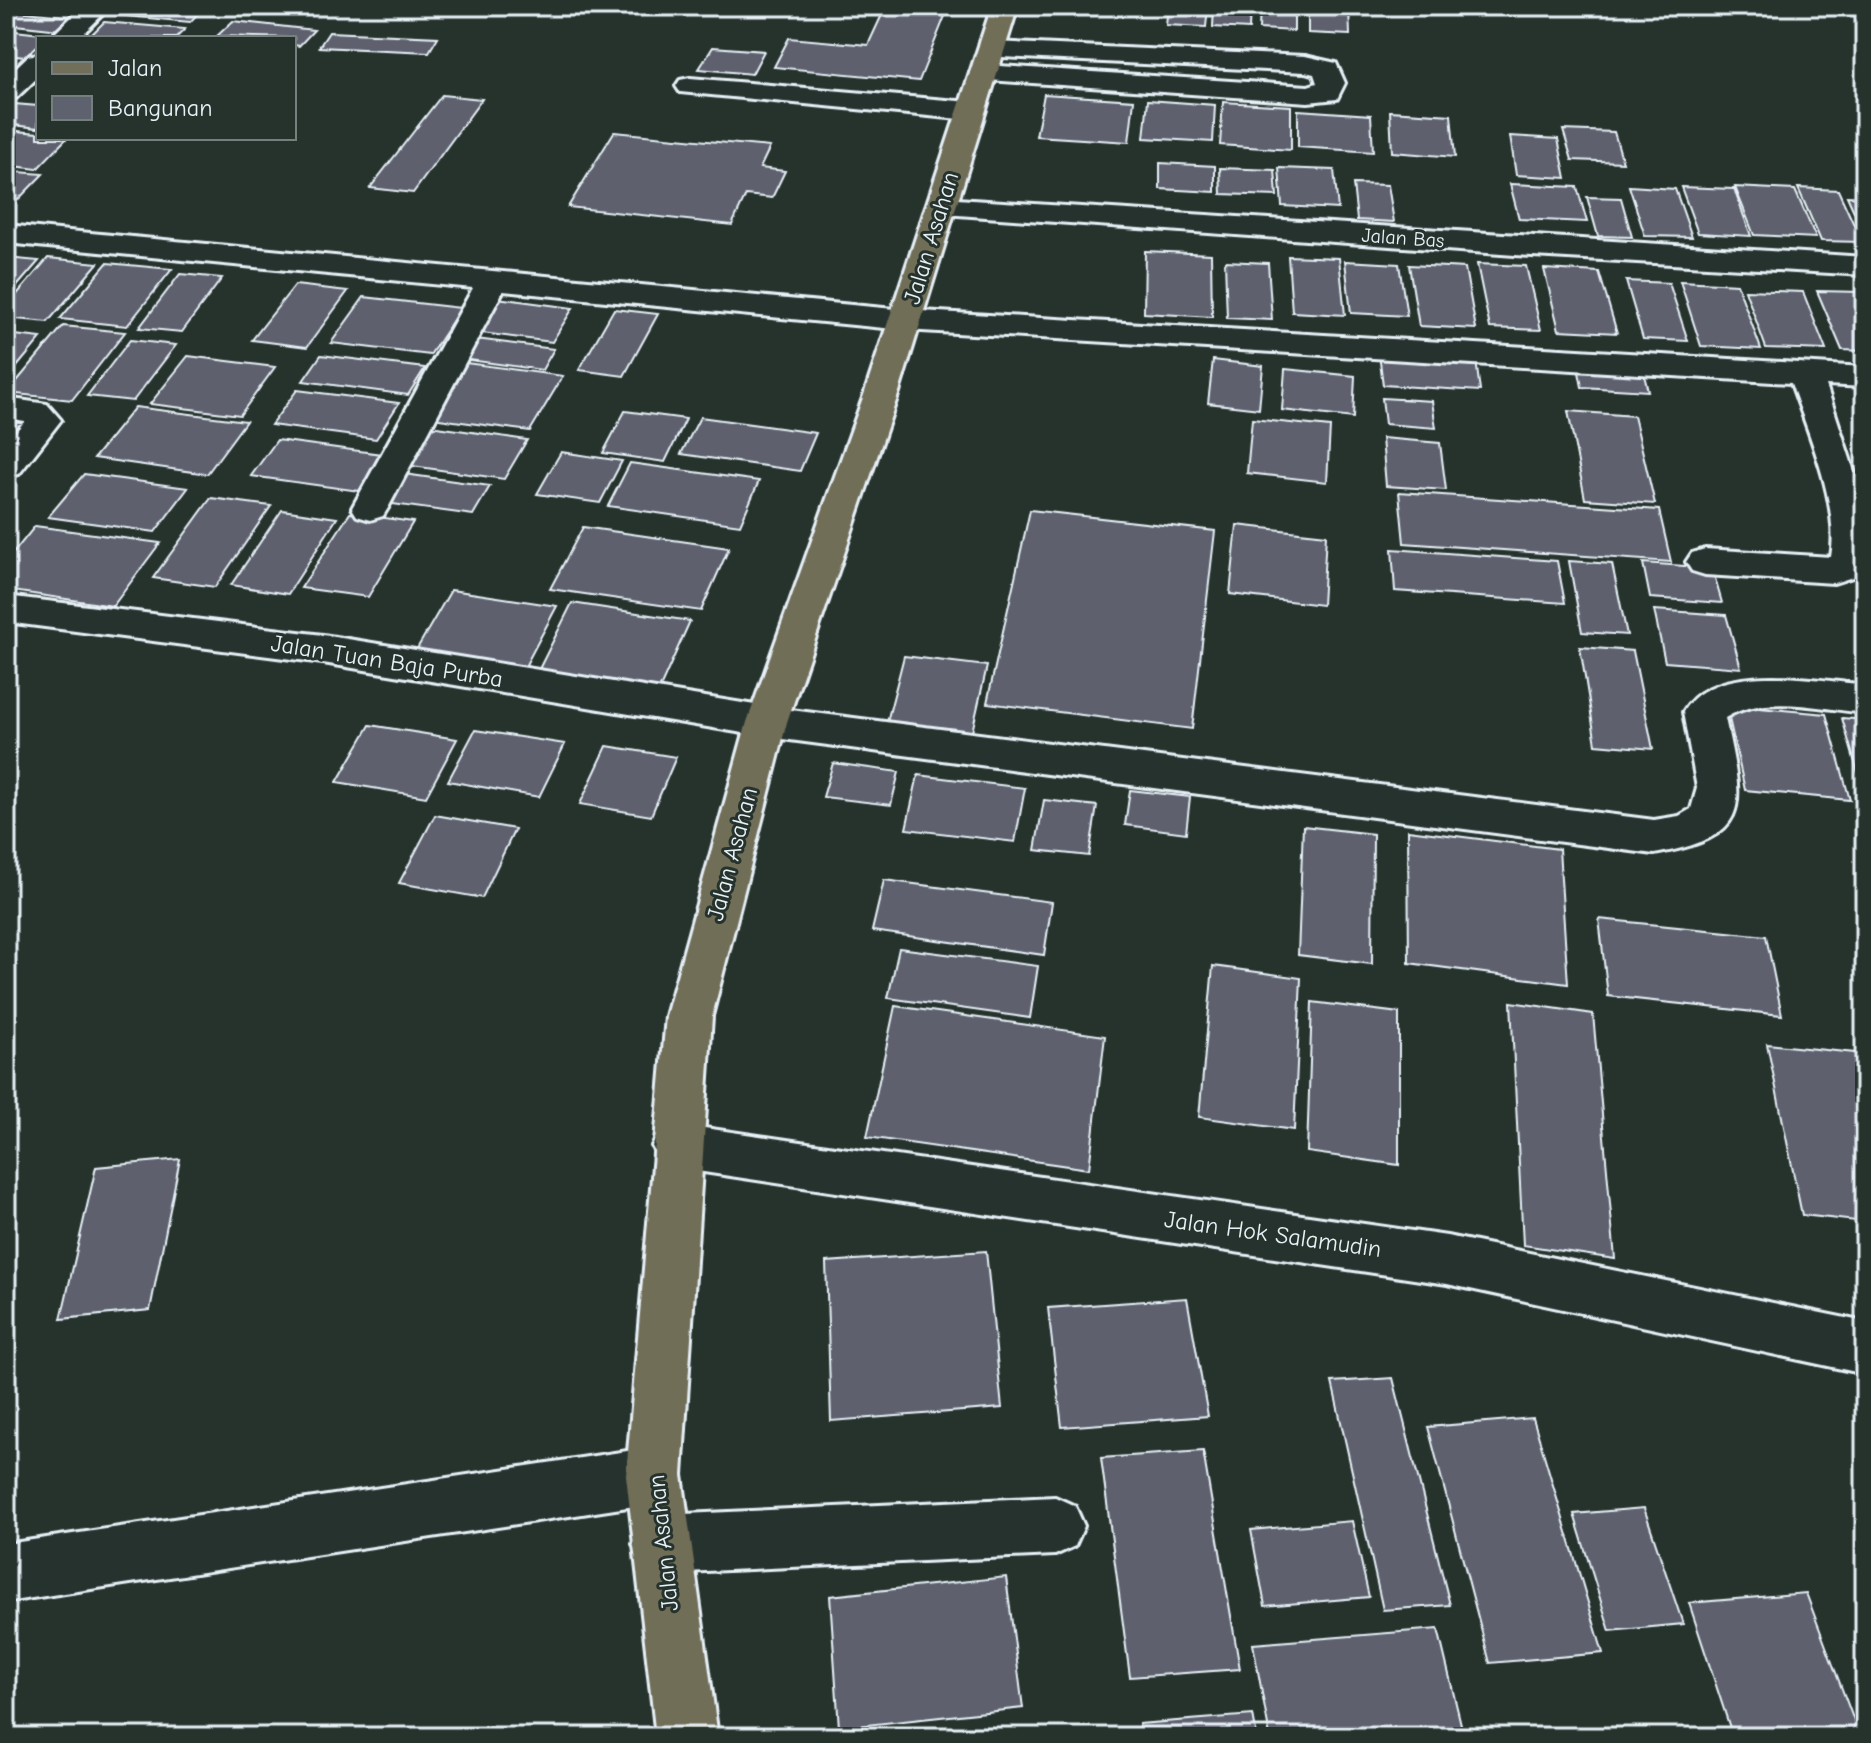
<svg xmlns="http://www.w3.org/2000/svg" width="1871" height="1743" font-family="'Comic Neue',sans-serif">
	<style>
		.building { fill: #5e616e; stroke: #e8f1f8; stroke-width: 2 }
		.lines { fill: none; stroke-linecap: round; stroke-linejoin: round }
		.minor-casing { stroke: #e8f1f8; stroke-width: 6 }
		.major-casing { stroke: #e8f1f8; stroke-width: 6 }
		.minor { fill: #26332d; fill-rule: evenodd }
		.major { fill: #716e59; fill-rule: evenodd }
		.labels { text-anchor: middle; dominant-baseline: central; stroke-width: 6; stroke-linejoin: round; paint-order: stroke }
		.far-street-label { font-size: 20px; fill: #e8f1f8; stroke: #26332d }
		.street-label { font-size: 24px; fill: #e8f1f8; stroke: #26332d }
	</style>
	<rect width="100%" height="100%" fill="#26332d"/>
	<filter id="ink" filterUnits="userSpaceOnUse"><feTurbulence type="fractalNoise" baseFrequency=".0125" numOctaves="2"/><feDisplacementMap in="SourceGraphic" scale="16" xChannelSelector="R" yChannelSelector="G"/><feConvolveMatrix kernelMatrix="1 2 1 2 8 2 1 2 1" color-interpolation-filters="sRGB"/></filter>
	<g filter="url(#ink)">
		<!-- building -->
		<path class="building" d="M 125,6 L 205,6 L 190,22 L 115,15 Z
			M 886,6 L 949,6 L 919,81 L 774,67 L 789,38 L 868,45 Z
			M 1168,6 L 1208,6 L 1206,27 L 1166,25 Z
			M 1214,6 L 1250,6 L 1249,29 L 1213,27 Z
			M 1260,6 L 1294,6 L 1294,31 L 1259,29 Z
			M 1308,6 L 1349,6 L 1350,35 L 1308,33 Z
			M 6,10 L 74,17 L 60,30 L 6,24 Z
			M 233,21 L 314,30 L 299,46 L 294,45 L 294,38 L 217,36 Z
			M 104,22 L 185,29 L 176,38 L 88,38 Z
			M 6,30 L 50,35 L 38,38 L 38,45 L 25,57 L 6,55 Z
			M 329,32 L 438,37 L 429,52 L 319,47 Z
			M 713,47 L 764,51 L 752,74 L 699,69 Z
			M 1044,94 L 1134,100 L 1129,142 L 1036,136 Z
			M 442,95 L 482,99 L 413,193 L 370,188 Z
			M 1148,100 L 1215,105 L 1213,142 L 1144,138 Z
			M 1223,102 L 1291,106 L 1291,150 L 1220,145 Z
			M 14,104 L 38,106 L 38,128 L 6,124 L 6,112 Z
			M 1298,110 L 1371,115 L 1373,152 L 1298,147 Z
			M 1390,111 L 1451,115 L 1455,157 L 1392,152 Z
			M 6,130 L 38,133 L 38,138 L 67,138 L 37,169 L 6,165 Z
			M 1563,130 L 1614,132 L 1623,162 L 1572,160 Z
			M 614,132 L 770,147 L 760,168 L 785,171 L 772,198 L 746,195 L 732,225 L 568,207 Z
			M 1510,136 L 1558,139 L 1566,178 L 1516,175 Z
			M 1160,163 L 1215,166 L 1215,192 L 1160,189 Z
			M 1220,168 L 1275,170 L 1277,196 L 1221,194 Z
			M 1279,168 L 1334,170 L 1338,209 L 1282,206 Z
			M 6,171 L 43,174 L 6,212 Z
			M 1353,184 L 1388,185 L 1394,222 L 1357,220 Z
			M 1510,184 L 1577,187 L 1587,222 L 1519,219 Z
			M 1629,186 L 1675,189 L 1692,237 L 1645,236 Z
			M 1681,187 L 1734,189 L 1751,236 L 1698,233 Z
			M 1735,187 L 1795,190 L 1816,238 L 1754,235 Z
			M 1798,188 L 1838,190 L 1862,242 L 1821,241 Z
			M 1847,196 L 1865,197 L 1865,236 Z
			M 1587,197 L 1621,198 L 1632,237 L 1598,236 Z
			M 1145,251 L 1211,254 L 1212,317 L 1144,313 Z
			M 1288,256 L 1339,258 L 1345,315 L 1292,312 Z
			M 6,258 L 39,261 L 6,299 Z
			M 48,258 L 98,263 L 48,322 L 6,318 L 6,307 Z
			M 1225,261 L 1268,263 L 1272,320 L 1227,318 Z
			M 1345,261 L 1399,264 L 1407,316 L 1351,313 Z
			M 107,263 L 172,269 L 127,326 L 60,319 Z
			M 1477,264 L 1526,266 L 1541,330 L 1490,328 Z
			M 1409,265 L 1465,268 L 1476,329 L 1419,326 Z
			M 1544,269 L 1599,272 L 1617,333 L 1559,330 Z
			M 180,274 L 222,278 L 182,332 L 139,328 Z
			M 1626,281 L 1669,283 L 1688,341 L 1643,339 Z
			M 1680,281 L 1737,284 L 1761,349 L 1701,346 Z
			M 295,285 L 348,291 L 307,347 L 252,340 Z
			M 1745,290 L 1803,292 L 1826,350 L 1766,348 Z
			M 1817,291 L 1862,292 L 1865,299 L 1865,351 L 1842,350 Z
			M 364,297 L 461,308 L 430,355 L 331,343 Z
			M 497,298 L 573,308 L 552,342 L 474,332 Z
			M 614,309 L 658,314 L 624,376 L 579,370 Z
			M 63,326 L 125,332 L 72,400 L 7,393 Z
			M 6,334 L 41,338 L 6,380 Z
			M 476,339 L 554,349 L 542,370 L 462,359 Z
			M 130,340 L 176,345 L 133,401 L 87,396 Z
			M 1379,354 L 1476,360 L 1480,391 L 1383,385 Z
			M 321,355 L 425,368 L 408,395 L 303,381 Z
			M 188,356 L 275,367 L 240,415 L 150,404 Z
			M 1213,360 L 1263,366 L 1259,409 L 1208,403 Z
			M 466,363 L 563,376 L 530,431 L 431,418 Z
			M 1578,367 L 1643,371 L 1648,391 L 1582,387 Z
			M 1285,369 L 1355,376 L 1353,418 L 1282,410 Z
			M 297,390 L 399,403 L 376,439 L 271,425 Z
			M 1382,398 L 1432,401 L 1436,428 L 1385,424 Z
			M 135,407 L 246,421 L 207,474 L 94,458 Z
			M 625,411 L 686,419 L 665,462 L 603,453 Z
			M 1568,411 L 1634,416 L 1655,504 L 1585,499 Z
			M 700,417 L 816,433 L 800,471 L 681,454 Z
			M 1252,419 L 1330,427 L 1327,482 L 1247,473 Z
			M 430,426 L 527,440 L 504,479 L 405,465 Z
			M 1382,438 L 1440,443 L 1446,490 L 1386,486 Z
			M 277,440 L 382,454 L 359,491 L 251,476 Z
			M 561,452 L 622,461 L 600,503 L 537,494 Z
			M 630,463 L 759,481 L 740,525 L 608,506 Z
			M 84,474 L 188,488 L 155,532 L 48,517 Z
			M 404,474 L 490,486 L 473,515 L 385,503 Z
			M 1399,492 L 1659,510 L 1671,562 L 1404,543 Z
			M 211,498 L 271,506 L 215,587 L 153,578 Z
			M 282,510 L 337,518 L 288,594 L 231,585 Z
			M 1030,510 L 1215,531 L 1192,729 L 987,703 Z
			M 350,513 L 413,522 L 368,597 L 301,588 Z
			M 1237,525 L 1326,535 L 1322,605 L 1230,594 Z
			M 35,526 L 160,543 L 113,606 L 6,590 L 6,562 Z
			M 583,527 L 729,548 L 701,611 L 550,589 Z
			M 1392,549 L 1557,561 L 1565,603 L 1395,591 Z
			M 1569,561 L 1612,564 L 1627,635 L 1582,632 Z
			M 1643,563 L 1712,568 L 1722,603 L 1650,598 Z
			M 451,590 L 557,606 L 520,676 L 411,659 Z
			M 572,603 L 690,621 L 659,690 L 538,671 Z
			M 1654,610 L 1726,615 L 1741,668 L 1665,662 Z
			M 1580,647 L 1633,651 L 1653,749 L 1596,744 Z
			M 904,656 L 987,666 L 972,732 L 887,722 Z
			M 1726,705 L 1826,714 L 1850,800 L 1745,790 Z
			M 1842,718 L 1865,720 L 1865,797 Z
			M 370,725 L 457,739 L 426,797 L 337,782 Z
			M 475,730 L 565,744 L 539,797 L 448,781 Z
			M 607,746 L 676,757 L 651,816 L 580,804 Z
			M 833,763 L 899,772 L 891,805 L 823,797 Z
			M 918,775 L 1025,788 L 1015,842 L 906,829 Z
			M 1130,790 L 1190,797 L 1186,833 L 1125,825 Z
			M 1044,800 L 1097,806 L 1089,856 L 1035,850 Z
			M 435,815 L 515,829 L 482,898 L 399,883 Z
			M 1303,826 L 1373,834 L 1372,964 L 1298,955 Z
			M 1408,830 L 1559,849 L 1568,984 L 1409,963 Z
			M 884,880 L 1052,902 L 1044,955 L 872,931 Z
			M 1599,919 L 1766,936 L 1782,1015 L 1608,996 Z
			M 899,948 L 1038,966 L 1030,1018 L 888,998 Z
			M 1213,966 L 1301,978 L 1294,1130 L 1199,1117 Z
			M 1312,1002 L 1399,1013 L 1399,1165 L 1307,1152 Z
			M 1511,1002 L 1593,1014 L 1615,1259 L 1523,1245 Z
			M 895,1006 L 1105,1036 L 1089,1169 L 867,1137 Z
			M 1767,1044 L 1855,1053 L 1865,1090 L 1865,1222 L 1802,1215 Z
			M 180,1159 L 150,1310 L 61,1319 L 96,1167 Z
			M 986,1251 L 1002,1408 L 831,1421 L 826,1262 Z
			M 1187,1298 L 1208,1416 L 1062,1427 L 1048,1308 Z
			M 1393,1378 L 1450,1605 L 1383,1610 L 1332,1382 Z
			M 1533,1418 L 1603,1653 L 1490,1663 L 1428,1427 Z
			M 1203,1451 L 1240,1669 L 1130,1677 L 1101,1458 Z
			M 1644,1508 L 1683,1624 L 1610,1631 L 1574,1514 Z
			M 1352,1521 L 1369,1597 L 1265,1606 L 1251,1530 Z
			M 1006,1577 L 1023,1708 L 839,1728 L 830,1596 Z
			M 1806,1593 L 1860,1737 L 1733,1737 L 1689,1603 Z
			M 1438,1629 L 1464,1737 L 1270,1737 L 1253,1644 Z
			M 1253,1715 L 1257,1737 L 1141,1737 L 1139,1724 Z"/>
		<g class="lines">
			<defs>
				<path id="minor" d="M 83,6 L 111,6 L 79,38 L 50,38 Z
					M 992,42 L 1305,56 L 1336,63 L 1345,83 L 1337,99 L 1308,102 L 974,79 L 970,73 L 974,67 L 984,65 L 1308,86 L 1317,83 L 1314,74 L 1305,72 L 982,56 L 978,50 L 982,44 Z
					M 38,54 L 38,77 L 16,98 L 6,100 L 6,77 L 28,56 Z
					M 690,78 L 970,102 L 980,105 L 984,111 L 980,117 L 970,120 L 680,92 L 676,86 L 680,80 Z
					M 941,198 L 1865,257 L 1865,275 L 1515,255 L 930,213 L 926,207 L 930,201 Z
					M 6,225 L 905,310 L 1865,367 L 1865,387 L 1826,385 L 1863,499 L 1865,570 L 1862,574 L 1834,583 L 1705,575 L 1692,571 L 1686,562 L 1692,553 L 1705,549 L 1831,557 C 1840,505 1808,432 1791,383 L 905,330 L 503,291 L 388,508 L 383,516 L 370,520 L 357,516 L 352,508 L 473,288 L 6,243 Z
					M 6,398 L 47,404 L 61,420 L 19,474 L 6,477 L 6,443 L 25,421 L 6,418 Z
					M 6,596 L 323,635 L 767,707 L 1654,820 L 1679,816 L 1691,809 L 1697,788 L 1683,712 C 1712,660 1816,680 1865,685 L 1865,713 C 1821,709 1764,693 1725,718 C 1743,805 1756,836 1654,854 L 767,737 L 323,663 L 6,622 Z
					M 677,1124 L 1447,1236 L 1865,1322 L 1865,1374 L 1447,1284 L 677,1168 L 659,1161 L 652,1146 L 659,1131 Z
					M 654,1447 L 674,1455 L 682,1475 L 674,1495 L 654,1503 L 6,1602 L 6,1544 Z
					M 1055,1497 L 1075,1506 L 1084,1526 L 1075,1546 L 1055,1555 L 662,1573 L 642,1564 L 633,1544 L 642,1524 L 662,1515 Z"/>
				<path id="major" d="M 992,6 L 1018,6 L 899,392 L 787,722 L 712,1016 L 682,1475 L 718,1737 L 656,1737 L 626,1475 L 666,1016 L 747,722 L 865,392 Z"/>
			</defs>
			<!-- minor casing -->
			<use href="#minor" class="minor-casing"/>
			<!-- major casing -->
			<use href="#major" class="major-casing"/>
			<!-- minor -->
			<use href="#minor" class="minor"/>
			<!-- major -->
			<use href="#major" class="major"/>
		</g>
	</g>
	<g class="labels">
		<!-- far-street labels -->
		<g class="far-street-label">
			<text transform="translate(1403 238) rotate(4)">Jalan Bas</text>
		</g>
		<!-- street labels -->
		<g class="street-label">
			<text transform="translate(931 238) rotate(-73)">Jalan Asahan</text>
			<text transform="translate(387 661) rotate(9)">Jalan Tuan Baja Purba</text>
			<text transform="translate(732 854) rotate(-75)">Jalan Asahan</text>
			<text transform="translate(1273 1234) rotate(8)">Jalan Hok Salamudin</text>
			<text transform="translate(663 1543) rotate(-96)">Jalan Asahan</text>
		</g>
	</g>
	<!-- margin -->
	<rect width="1871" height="1743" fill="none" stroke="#26332d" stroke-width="32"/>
	<rect x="16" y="16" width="1839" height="1711" fill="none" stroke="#e8f1f8" stroke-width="3" filter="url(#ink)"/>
	<!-- legend -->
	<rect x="36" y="36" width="260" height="104" fill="#26332d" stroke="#747f7e" stroke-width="2"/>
	<rect x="52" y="62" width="40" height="12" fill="#716e59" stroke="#747f7e" stroke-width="2"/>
	<text x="108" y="76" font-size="24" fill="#e8f1f8">Jalan</text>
	<rect x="52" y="96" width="40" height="24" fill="#5e616e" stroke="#747f7e" stroke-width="2"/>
	<text x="108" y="116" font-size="24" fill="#e8f1f8">Bangunan</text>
</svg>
